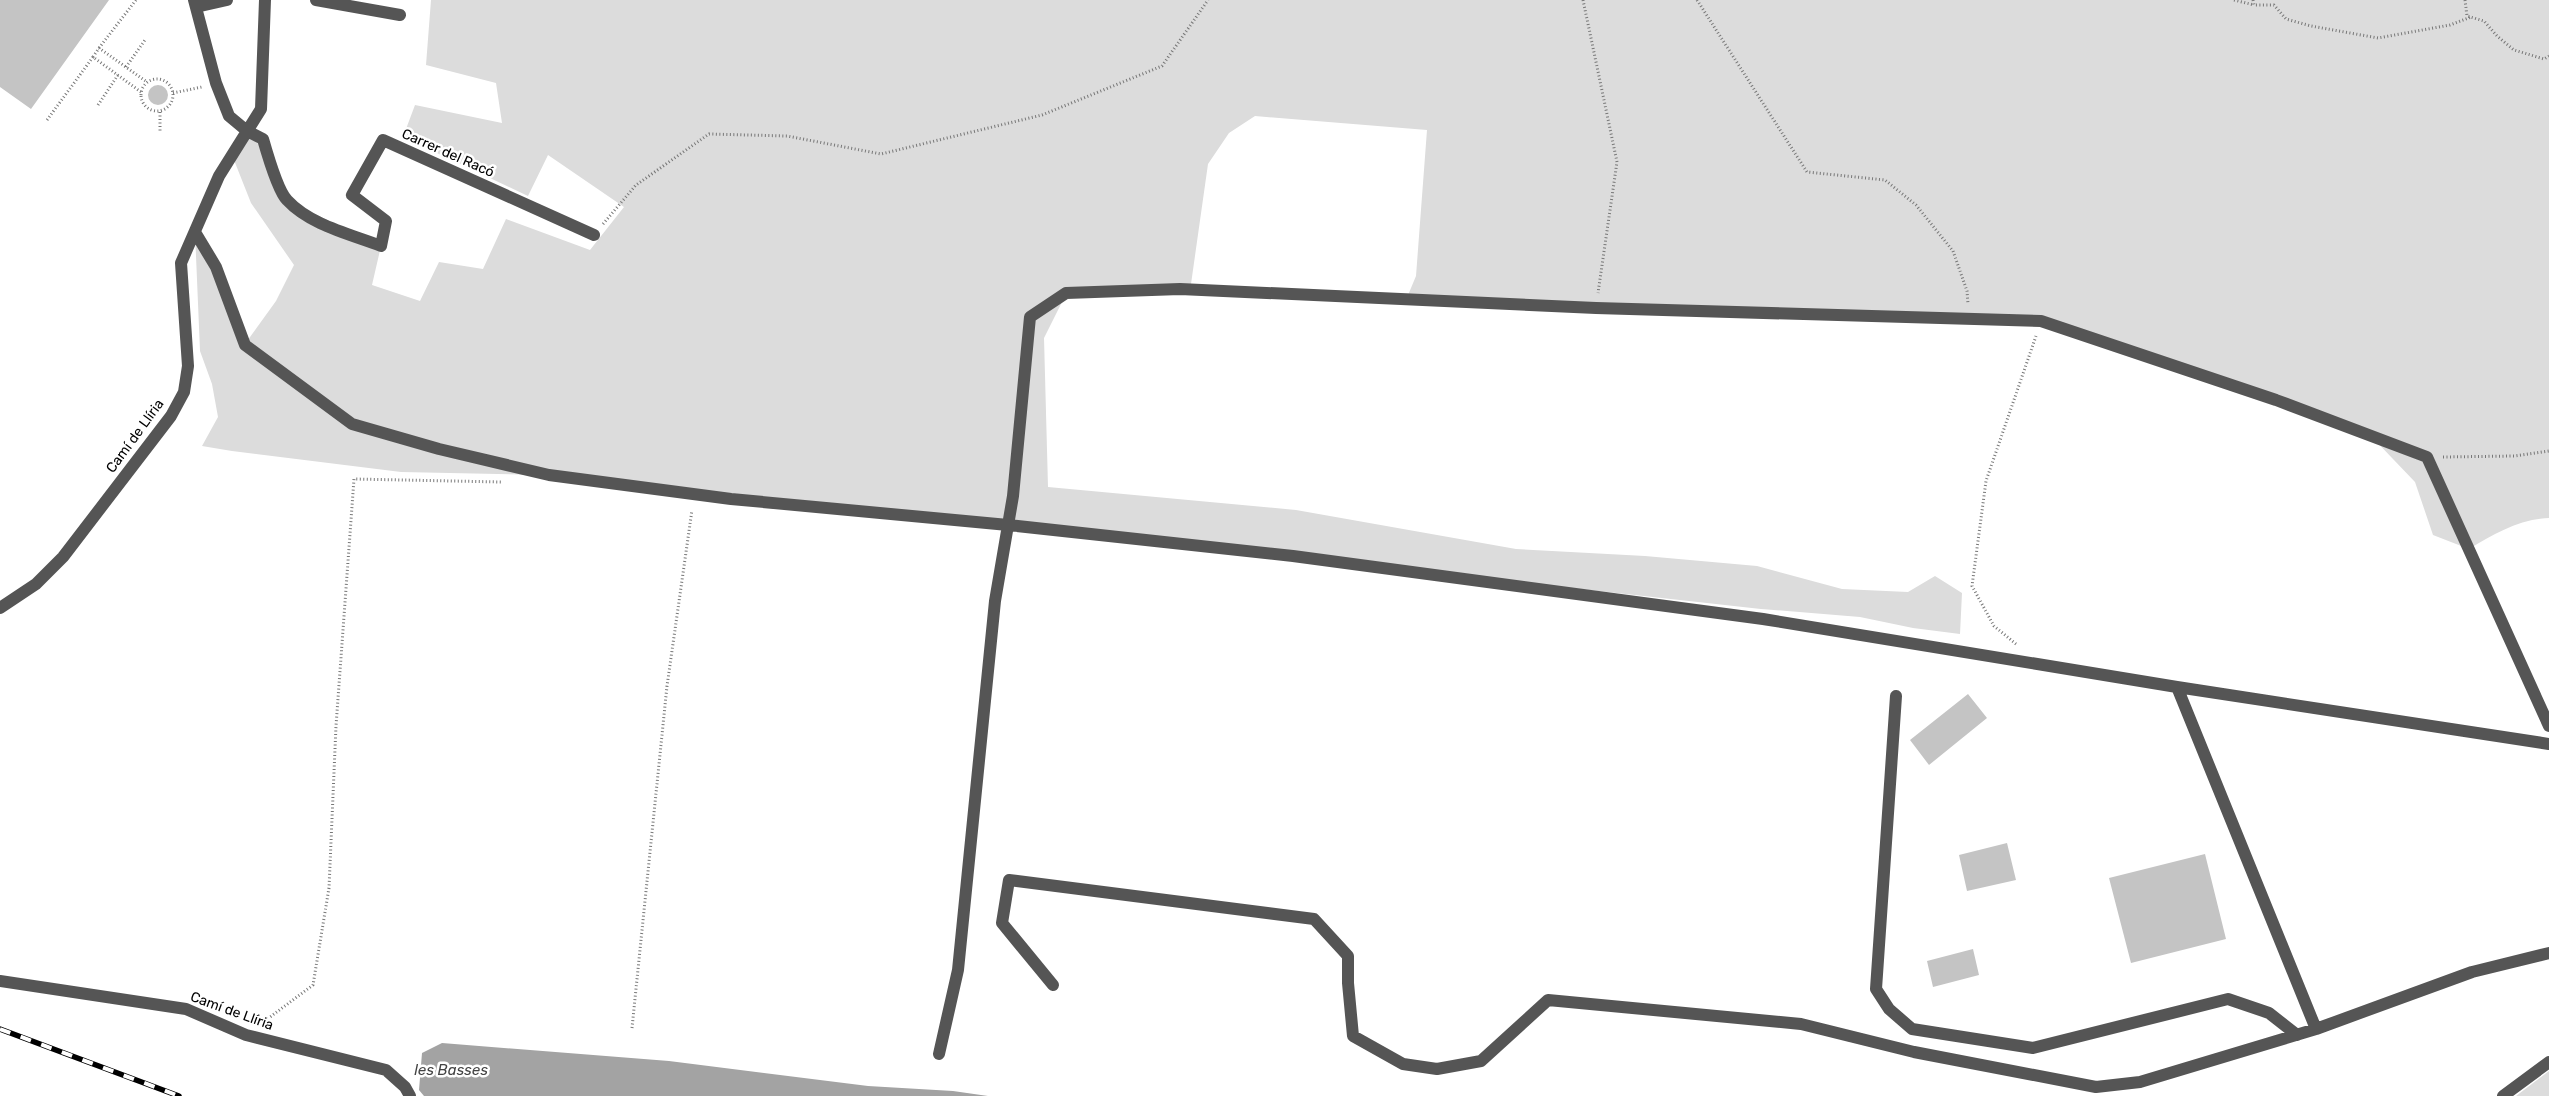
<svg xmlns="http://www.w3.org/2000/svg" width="2549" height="1096" font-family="Rubik,sans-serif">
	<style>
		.green { fill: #dcdcdc }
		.water { fill: #a3a3a3 }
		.building { fill: #c4c4c4 }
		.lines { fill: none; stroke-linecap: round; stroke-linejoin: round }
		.path { stroke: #777; stroke-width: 3; stroke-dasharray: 1 2.5; stroke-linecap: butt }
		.minor { stroke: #555; stroke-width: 12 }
		.rail-casing { stroke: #000; stroke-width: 5.5 }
		.rail { stroke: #fff; stroke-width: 4; stroke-dasharray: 11; stroke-linecap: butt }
		.labels { text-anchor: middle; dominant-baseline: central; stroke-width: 5; stroke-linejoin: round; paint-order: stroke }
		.street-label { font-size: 14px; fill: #000; stroke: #fff }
		.water-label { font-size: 15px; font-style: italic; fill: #444; stroke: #fff }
	</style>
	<rect width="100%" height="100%" fill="#fff"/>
	<!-- green -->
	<path class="green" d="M 431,0 L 2549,0 L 2549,518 C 2519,519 2494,534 2469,549 L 2433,535 L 2415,482 L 2371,436 L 2041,321 L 1406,300 L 1416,276 L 1427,130 L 1255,116 L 1229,133 L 1208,164 L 1191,284 L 1066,294 L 1044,338 L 1048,487 L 1296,510 L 1516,549 L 1645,556 L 1757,566 L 1842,589 L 1908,592 L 1935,576 L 1962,593 L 1960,634 L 1913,628 L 1860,617 L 1761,609 L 549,475 L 401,472 L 232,451 L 202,446 L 218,417 L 212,384 L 200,351 L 195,232 L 245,344 L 276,301 L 294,265 L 251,203 L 232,155 L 247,131 L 263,139 L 286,200 L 381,246 L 372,285 L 420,301 L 439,262 L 483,269 L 506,219 L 590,250 L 624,207 L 548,155 L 528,196 L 403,137 L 415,105 L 502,123 L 496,83 L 426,65 Z
		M 2549,1071 L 2549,1096 L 2516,1096 Z"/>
	<!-- water -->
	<path class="water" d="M 442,1043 L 669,1061 L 868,1086 L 953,1091 L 988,1096 L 424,1096 L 419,1090 L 422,1053 Z"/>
	<!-- building -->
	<path class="building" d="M 0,0 L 109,0 L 31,109 L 0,87 Z
		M148 95a10 10 0 1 1 20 0a10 10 0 1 1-20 0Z
		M 1968,694 L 1987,718 L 1929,765 L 1910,740 Z
		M 2007,843 L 2016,880 L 1967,891 L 1959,855 Z
		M 2205,854 L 2226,939 L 2131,963 L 2109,878 Z
		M 1973,949 L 1979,975 L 1933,987 L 1927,961 Z"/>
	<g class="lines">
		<!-- path -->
		<path class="path" d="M 1583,0 L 1617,162 L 1598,293
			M 1697,0 L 1807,172 L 1885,180 L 1916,205 L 1953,251 L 1967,291 L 1968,304
			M 2234,0 L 2254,5
			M 2253,0 L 2254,5 L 2274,5 L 2286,19 L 2311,26 L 2378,38 L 2450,25 L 2471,17
			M 2465,0 L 2467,16 L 2484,21 L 2497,36 L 2514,50 L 2544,59 L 2549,56
			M 99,48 L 136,0
			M 126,67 L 145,40
			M141 95a16 16 0 1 1 32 0a16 16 0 1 1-32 0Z
			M 141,92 L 93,57 L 99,48 L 147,82
			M 173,93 L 202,87
			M 98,105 L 118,75
			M 160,112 L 160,132
			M 47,120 L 93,57
			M 603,224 L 636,185 L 709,134 L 787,136 L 881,154 L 1042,115 L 1162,66 L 1208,0
			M 2443,457 L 2514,456 L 2549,451
			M 2016,644 L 1994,626 L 1972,586 L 1986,481 L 2036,336
			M 262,1023 L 313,985 L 329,888 L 336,726 L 354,479 L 501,482
			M 632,1028 L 667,686 L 692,510"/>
		<!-- minor -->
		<path class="minor" d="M 194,0 L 216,83 L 229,116 L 247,131 L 263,139 C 267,153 278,191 287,200 C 310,225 350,234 381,246 L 386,221 L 352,195 L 383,140 L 594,235
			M 316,0 L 400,15
			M 196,7 L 227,0
			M 195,232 L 216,267 L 245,345 L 352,424 L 439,449 L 549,475 L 731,499 L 1008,525 L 1293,556 L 1763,619 L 2177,687 L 2549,744
			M 0,608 L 36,584 L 63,557 L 171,416 L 184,392 L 188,366 L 181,263 L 219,176 L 261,109 L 265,0
			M 2177,687 L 2316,1029
			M 1896,696 L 1876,989 L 1889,1009 L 1912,1029 L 2033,1048 L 2228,999 L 2269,1013 L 2297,1035
			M 0,981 L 186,1009 L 246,1035 L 386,1070 L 405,1087 L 410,1096
			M 1053,985 L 1002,923 L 1009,880 L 1314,919 L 1348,956 L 1348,983 L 1353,1036 L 1403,1064 L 1437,1069 L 1481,1061 L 1548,1000 L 1801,1024 L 1914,1052 L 2096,1087 L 2140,1082 L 2316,1029 L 2472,972 L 2549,953
			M 939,1054 L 958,970 L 995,601 L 1013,496 L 1030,317 L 1066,293 L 1180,289 L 1596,308 L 2041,321 L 2276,400 L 2427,457 L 2549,726
			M 2503,1096 L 2549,1062"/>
		<defs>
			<path id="rail" d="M 0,1029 L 179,1096"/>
		</defs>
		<!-- rail casing -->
		<use href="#rail" class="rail-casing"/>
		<!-- rail -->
		<use href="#rail" class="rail"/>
	</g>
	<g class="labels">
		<!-- street labels -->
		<g class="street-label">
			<text transform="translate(448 153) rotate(24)">Carrer del Racó</text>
			<text transform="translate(135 436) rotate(-54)">Camí de Llíria</text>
			<text transform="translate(232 1011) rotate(20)">Camí de Llíria</text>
		</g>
		<!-- water labels -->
		<g class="water-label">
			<text x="451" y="1070">les Basses</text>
		</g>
	</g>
</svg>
